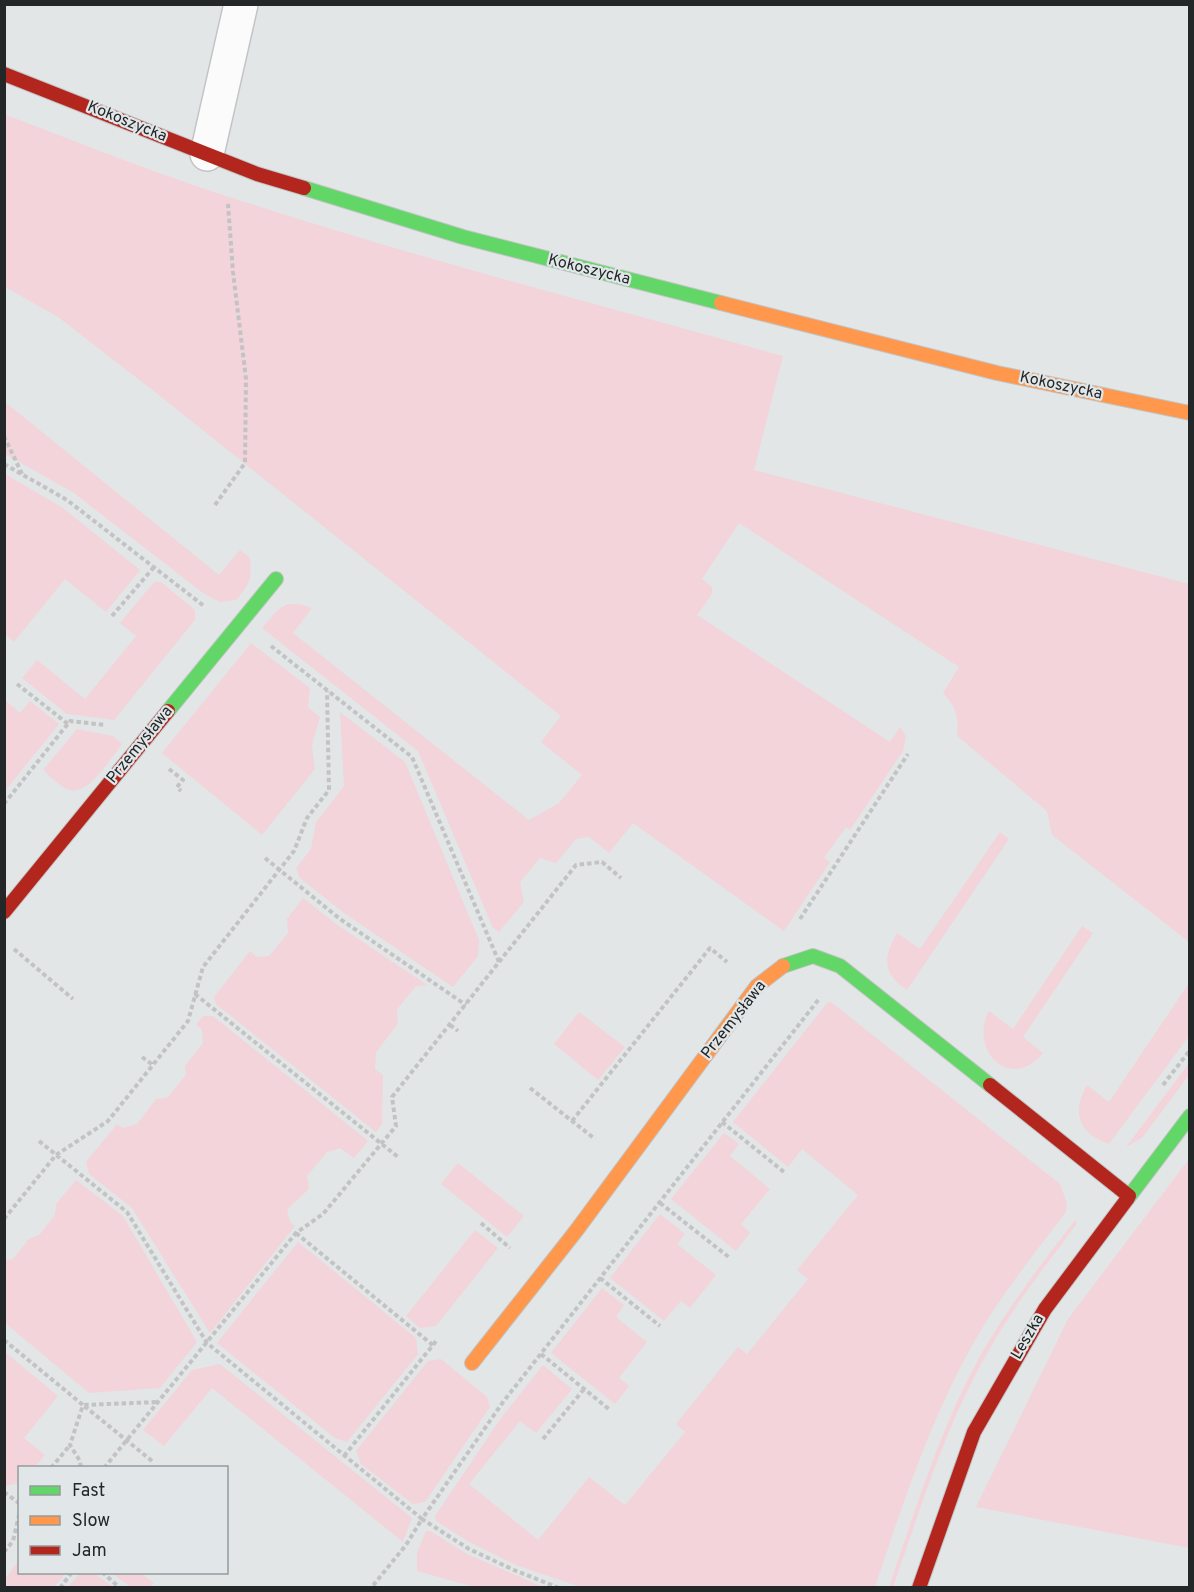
<svg xmlns="http://www.w3.org/2000/svg" width="1194" height="1592" font-family="Overpass,sans-serif">
	<style>
		.green { fill: #f2d4da }
		.lines { fill: none; stroke-linecap: round; stroke-linejoin: round }
		.street-casing { stroke: #c2c4c5; stroke-width: 36 }
		.fast-casing { stroke: #c2c4c5; stroke-width: 16 }
		.slow-casing { stroke: #c2c4c5; stroke-width: 16 }
		.jam-casing { stroke: #c2c4c5; stroke-width: 16 }
		.path { stroke: #c3c3c4; stroke-width: 4; stroke-dasharray: 4.5 3; stroke-linecap: butt }
		.street { stroke: #fbfbfb; stroke-width: 33 }
		.fast { stroke: #63d668; stroke-width: 14 }
		.slow { stroke: #ff974d; stroke-width: 14 }
		.jam { stroke: #b3261e; stroke-width: 14 }
		.labels { text-anchor: middle; dominant-baseline: central; stroke-width: 4.5; stroke-linejoin: round; paint-order: stroke }
		.street-label { font-size: 16px; fill: #242727; stroke: #e1e7e9 }
	</style>
	<rect width="100%" height="100%" fill="#e3e6e7"/>
	<!-- green -->
	<path class="green" d="M 4,114 C 69,139 134,165 199,187 C 391,251 588,302 783,356 L 754,470 L 1189,584 L 1189,942 L 1052,835 L 1047,811 L 957,736 C 959,716 956,707 943,693 L 959,667 L 739,523 L 702,579 L 712,587 L 712,594 L 697,615 L 890,742 L 900,727 L 906,736 L 903,751 L 850,830 L 846,827 L 824,858 L 830,862 L 784,931 L 633,823 L 609,853 L 589,837 L 576,839 L 556,863 L 540,858 L 520,882 L 524,902 L 499,932 L 493,928 L 418,751 L 262,628 C 279,608 285,597 312,608 L 293,633 L 529,820 L 559,803 L 582,775 L 541,742 L 561,716 L 155,392 L 58,317 L 5,287 Z
		M 5,402 L 219,575 L 240,550 L 250,558 C 252,579 250,584 236,600 L 220,602 L 203,593 L 74,493 L 5,454 Z
		M 5,474 L 63,508 L 140,570 L 106,612 L 65,579 L 14,642 L 5,634 Z
		M 154,582 L 161,582 L 195,610 L 195,620 L 114,720 L 67,714 L 22,678 L 37,660 L 85,699 L 136,636 L 120,623 Z
		M 251,643 L 310,688 L 308,707 L 320,717 L 312,745 L 315,769 L 262,835 L 162,753 Z
		M 5,700 L 20,713 L 30,701 L 59,724 L 5,791 Z
		M 340,712 L 405,762 L 479,940 L 478,956 L 453,987 L 344,913 L 300,878 L 296,868 L 311,849 L 316,822 L 344,786 Z
		M 77,729 L 113,736 L 122,744 C 111,758 89,795 70,790 C 61,788 50,776 43,770 Z
		M 1000,832 L 1009,839 L 907,990 C 882,973 883,958 897,933 L 920,949 Z
		M 303,898 L 336,924 L 427,985 L 416,986 L 397,1009 L 398,1024 L 376,1052 L 375,1069 L 383,1075 L 382,1124 L 376,1132 L 216,1004 L 214,997 L 250,951 L 257,957 L 269,956 L 288,933 L 287,919 Z
		M 1082,926 L 1093,933 L 1023,1037 L 1043,1053 C 1011,1093 968,1050 989,1011 L 1013,1029 Z
		M 1189,983 L 1189,1036 L 1109,1144 C 1079,1134 1071,1113 1087,1085 L 1109,1102 Z
		M 831,1002 L 1060,1184 L 1067,1203 L 1066,1212 C 1034,1254 1000,1296 974,1342 C 930,1420 903,1503 875,1587 L 580,1587 L 516,1565 L 471,1543 L 436,1521 L 435,1516 L 501,1418 L 543,1365 L 572,1389 L 536,1433 L 520,1421 L 469,1484 L 538,1540 L 589,1477 L 625,1505 L 685,1432 L 676,1424 L 738,1347 L 747,1354 L 808,1279 L 797,1270 L 858,1195 L 802,1149 L 788,1167 L 733,1122 L 827,1003 Z
		M 579,1012 L 625,1047 L 598,1080 L 554,1044 Z
		M 203,1016 L 213,1016 L 368,1141 L 354,1158 L 340,1148 L 327,1152 L 307,1176 L 309,1188 C 302,1197 293,1202 287,1210 L 290,1222 L 295,1226 L 210,1333 L 132,1208 L 89,1174 L 86,1162 L 117,1124 L 123,1128 L 137,1124 L 156,1099 L 167,1098 L 186,1075 L 185,1066 L 203,1043 L 202,1030 L 196,1025 Z
		M 1189,1063 L 1189,1075 L 1142,1138 L 1126,1147 Z
		M 724,1133 L 739,1144 L 730,1156 L 770,1189 L 741,1224 L 750,1233 L 736,1251 L 671,1199 Z
		M 1189,1159 L 1189,1548 L 976,1507 L 1068,1319 Z
		M 458,1163 L 524,1216 L 507,1237 L 441,1184 Z
		M 76,1180 L 123,1216 L 197,1342 L 160,1388 L 89,1393 L 5,1323 L 5,1260 L 13,1259 L 29,1239 L 40,1234 L 55,1215 L 56,1204 Z
		M 660,1214 L 685,1234 L 677,1244 L 716,1275 L 690,1308 L 681,1301 L 664,1321 L 610,1278 Z
		M 1076,1219 L 1076,1225 C 1045,1266 1014,1306 989,1350 C 946,1424 921,1507 893,1587 L 889,1587 C 917,1506 942,1421 986,1346 C 1013,1301 1044,1260 1076,1219 Z
		M 475,1230 L 498,1248 L 436,1326 L 420,1328 L 406,1316 Z
		M 298,1242 L 416,1338 L 418,1354 L 347,1442 L 335,1438 L 217,1343 Z
		M 602,1288 L 624,1305 L 616,1317 L 647,1342 L 619,1378 L 629,1386 L 615,1404 L 551,1353 Z
		M 5,1352 L 58,1396 L 24,1438 L 45,1455 L 35,1467 L 20,1468 L 19,1483 L 5,1486 Z
		M 441,1359 L 487,1397 L 490,1407 L 425,1502 L 413,1504 L 361,1464 L 356,1451 L 428,1361 Z
		M 220,1364 L 412,1518 L 403,1542 L 212,1388 L 164,1446 L 143,1430 L 192,1370 Z
		M 426,1531 L 430,1531 L 467,1554 L 543,1587 L 474,1587 L 417,1571 L 417,1553 Z
		M 19,1560 L 20,1572 L 66,1573 L 54,1587 L 5,1587 L 5,1579 Z
		M 81,1572 L 94,1573 L 113,1587 L 68,1587 Z
		M 111,1573 L 141,1573 L 154,1583 L 151,1587 L 131,1587 Z"/>
	<g class="lines">
		<defs>
			<path id="street" d="M 207,154 L 241,4"/>
			<path id="fast" d="M 304,188 L 463,237 L 721,303
				M 168,711 L 276,579
				M 783,966 L 813,956 L 840,966 L 990,1085
				M 1128,1198 L 1190,1116"/>
			<path id="slow" d="M 721,303 L 997,373 L 1190,413
				M 472,1363 L 576,1231 L 757,986 L 783,966"/>
			<path id="jam" d="M 4,74 L 257,174 L 304,188
				M 4,912 L 168,711
				M 990,1085 L 1129,1196
				M 919,1588 L 974,1432 L 1045,1309 L 1128,1198"/>
		</defs>
		<!-- street casing -->
		<use href="#street" class="street-casing"/>
		<!-- fast casing -->
		<use href="#fast" class="fast-casing"/>
		<!-- slow casing -->
		<use href="#slow" class="slow-casing"/>
		<!-- jam casing -->
		<use href="#jam" class="jam-casing"/>
		<!-- path -->
		<path class="path" d="M 4,436 L 22,474
			M 4,464 L 67,500 L 204,606
			M 215,505 L 245,463 L 246,379 L 233,272 L 228,204
			M 112,616 L 154,567
			M 17,684 L 68,724
			M 169,769 L 183,780 L 177,787 L 181,791
			M 4,804 L 70,721 L 105,725
			M 265,858 L 340,919 L 466,1005
			M 800,919 L 908,754
			M 14,949 L 73,999
			M 499,962 L 576,865 L 602,862 L 621,878
			M 195,994 L 398,1157
			M 450,1025 L 458,1031
			M 142,1057 L 153,1065
			M 1163,1085 L 1190,1050
			M 530,1088 L 595,1139
			M 572,1121 L 710,948 L 727,962
			M 722,1122 L 784,1172
			M 39,1141 L 127,1212 L 207,1343 L 422,1519 L 406,1545 L 371,1588
			M 660,1203 L 730,1258
			M 4,1219 L 56,1155 L 108,1121 L 188,1021 L 203,967 L 294,851 L 307,818 L 329,790 L 327,691
			M 481,1223 L 510,1248
			M 296,1233 L 435,1347
			M 600,1278 L 660,1326
			M 4,1340 L 83,1405 L 70,1445 L 80,1461 L 81,1468
			M 541,1354 L 610,1410
			M 543,1439 L 584,1389
			M 344,1456 L 437,1340
			M 152,1461 L 83,1405 L 158,1402
			M 51,1468 L 70,1445
			M 104,1468 L 296,1233 L 323,1214 L 396,1126 L 392,1097 L 499,962 L 412,757 L 271,646
			M 4,1492 L 20,1504
			M 4,1552 L 13,1541 L 20,1511
			M 102,1572 L 120,1588
			M 60,1588 L 72,1572
			M 559,1588 L 514,1570 L 469,1549 L 422,1519 L 503,1402 L 819,999"/>
		<!-- street -->
		<use href="#street" class="street"/>
		<!-- fast -->
		<use href="#fast" class="fast"/>
		<!-- slow -->
		<use href="#slow" class="slow"/>
		<!-- jam -->
		<use href="#jam" class="jam"/>
	</g>
	<g class="labels">
		<!-- street labels -->
		<g class="street-label">
			<text transform="translate(127 122) rotate(22)">Kokoszycka</text>
			<text transform="translate(589 270) rotate(14)">Kokoszycka</text>
			<text transform="translate(1061 386) rotate(12)">Kokoszycka</text>
			<text transform="translate(140 745) rotate(-51)">Przemysława</text>
			<text transform="translate(734 1020) rotate(-52)">Przemysława</text>
			<text transform="translate(1028 1337) rotate(-60)">Leszka</text>
		</g>
	</g>
	<!-- border -->
	<rect width="1194" height="1592" fill="none" stroke="#242727" stroke-width="12"/>
	<!-- legend -->
	<rect x="18" y="1466" width="210" height="108" fill="#e1e7e9" stroke="#959a9b" stroke-width="1.5"/>
	<rect x="30" y="1486" width="30" height="9" fill="#63d668" stroke="#959a9b" stroke-width="1.5"/>
	<text x="72" y="1496" font-size="18" fill="#242727">Fast</text>
	<rect x="30" y="1516" width="30" height="9" fill="#ff974d" stroke="#959a9b" stroke-width="1.5"/>
	<text x="72" y="1526" font-size="18" fill="#242727">Slow</text>
	<rect x="30" y="1546" width="30" height="9" fill="#b3261e" stroke="#959a9b" stroke-width="1.5"/>
	<text x="72" y="1556" font-size="18" fill="#242727">Jam</text>
</svg>
